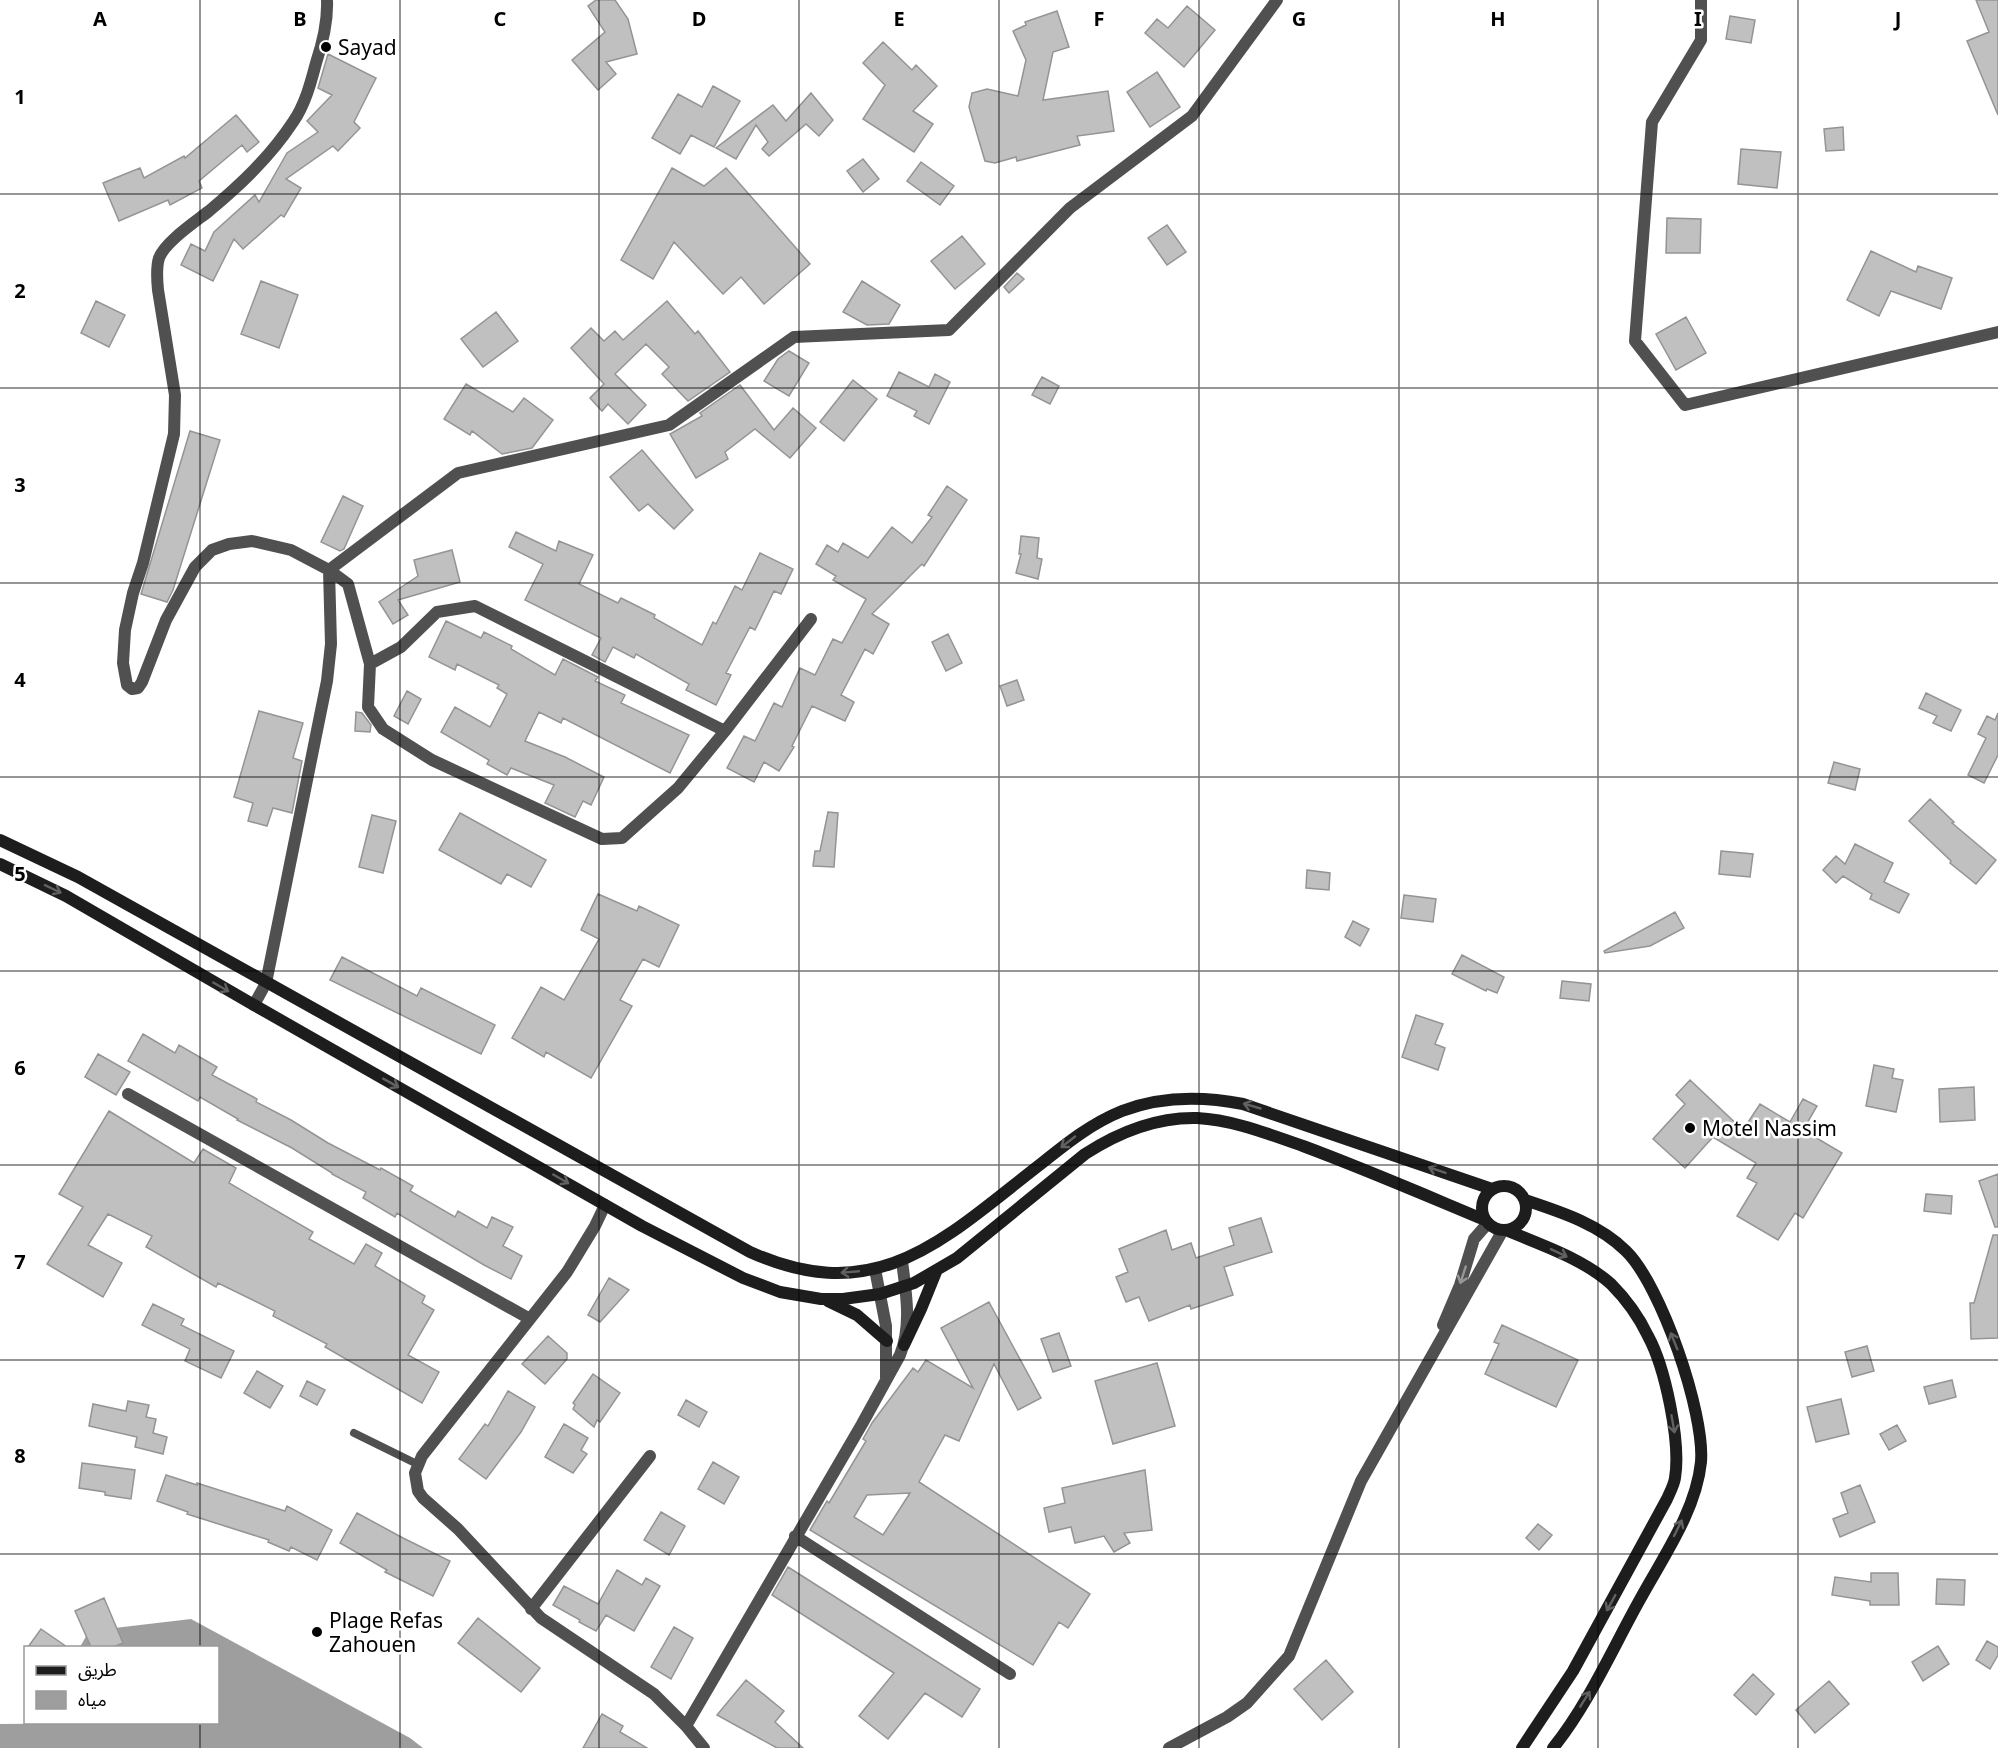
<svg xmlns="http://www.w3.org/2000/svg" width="1998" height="1748" font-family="'Noto Sans','Noto Sans Arabic',sans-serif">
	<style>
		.water { fill: #9e9e9e }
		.building { fill: #c0c0c0; stroke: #949494; stroke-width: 1.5; fill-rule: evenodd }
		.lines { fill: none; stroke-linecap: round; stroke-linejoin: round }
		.service { stroke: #505050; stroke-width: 8 }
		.minor { stroke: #505050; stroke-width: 12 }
		.secondary { stroke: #1d1d1d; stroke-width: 12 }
		.oneway { stroke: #616161 }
		.oneway2 { stroke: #969696 }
		.grid { fill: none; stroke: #000; stroke-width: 1.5; stroke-opacity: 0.55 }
		.poi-dot { fill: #000; stroke: #fff; stroke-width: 2 }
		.labels { text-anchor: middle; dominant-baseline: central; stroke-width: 5; stroke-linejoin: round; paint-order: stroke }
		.poi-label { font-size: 21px; fill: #000; stroke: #fff; text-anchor: start }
		.grid-label { font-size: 20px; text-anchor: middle; font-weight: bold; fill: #000; stroke: #fff; stroke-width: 5; stroke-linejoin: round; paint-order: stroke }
	</style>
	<rect width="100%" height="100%" fill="#fff"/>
	<!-- water -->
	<path class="water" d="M 191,1619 L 410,1738 L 423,1748 L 0,1748 L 0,1724 L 218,1722 L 218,1648 L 80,1647 L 89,1631 Z"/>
	<!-- building -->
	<path class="building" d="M 596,0 L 615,0 L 628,19 L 637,54 L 606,62 L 616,74 L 598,90 L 572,60 L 605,32 L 588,6 Z
		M 1976,0 L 1998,0 L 1998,115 L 1967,41 L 1989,32 Z
		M 1187,6 L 1215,30 L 1184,67 L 1145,33 L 1157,19 L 1168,28 Z
		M 1057,11 L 1069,47 L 1053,52 L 1043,100 L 1108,91 L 1114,131 L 1077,136 L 1080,145 L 1017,161 L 1016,157 L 995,163 L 985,161 L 969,107 L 972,93 L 987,89 L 1018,96 L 1026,60 L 1013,31 L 1026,25 L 1025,22 Z
		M 1730,16 L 1755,20 L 1751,43 L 1726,39 Z
		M 883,42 L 912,70 L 916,65 L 937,86 L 913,111 L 933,124 L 914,152 L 863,119 L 885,85 L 863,63 Z
		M 328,54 L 376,78 L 354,122 L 360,128 L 338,151 L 333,146 L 286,179 L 301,188 L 284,217 L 281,215 L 243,249 L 234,239 L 213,281 L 181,265 L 191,244 L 205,251 L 214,232 L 255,195 L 259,202 L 287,153 L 318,132 L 307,121 L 332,95 L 318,88 Z
		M 1157,72 L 1180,107 L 1150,127 L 1127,92 Z
		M 713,86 L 740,101 L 714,147 L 691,135 L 680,154 L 652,138 L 678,94 L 702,107 Z
		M 811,93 L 833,120 L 819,136 L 806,124 L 769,156 L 762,149 L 768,142 L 756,125 L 736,159 L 716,148 L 773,105 L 786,121 Z
		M 236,115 L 259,142 L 247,152 L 242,145 L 199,181 L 202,188 L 170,205 L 168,200 L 119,221 L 103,183 L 140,168 L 144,178 L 184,156 L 185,158 Z
		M 1843,127 L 1844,150 L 1826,151 L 1824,129 Z
		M 1741,149 L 1781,152 L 1777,188 L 1738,184 Z
		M 863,159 L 879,179 L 863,192 L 847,171 Z
		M 921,162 L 954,186 L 940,205 L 907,181 Z
		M 672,168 L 704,186 L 726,168 L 810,264 L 764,304 L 741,277 L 723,294 L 674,242 L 653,279 L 621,260 Z
		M 1667,218 L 1701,219 L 1700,253 L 1666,253 Z
		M 1167,225 L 1186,252 L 1167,265 L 1148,238 Z
		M 962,236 L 985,264 L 955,289 L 931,261 Z
		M 1871,251 L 1916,272 L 1918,266 L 1952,278 L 1941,309 L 1891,291 L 1879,316 L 1847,300 Z
		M 1017,273 L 1024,279 L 1009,293 L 1004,287 Z
		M 261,281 L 298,295 L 279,348 L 241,334 Z
		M 862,281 L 900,305 L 889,324 L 867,325 L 843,312 Z
		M 96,301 L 125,315 L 109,347 L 81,333 Z
		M 667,301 L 695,334 L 698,331 L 730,372 L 688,401 L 662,374 L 669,367 L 646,344 L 615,374 L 646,405 L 628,424 L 608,404 L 602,411 L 590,398 L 604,384 L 571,348 L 591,328 L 604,341 L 615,331 L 623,340 Z
		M 496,312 L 518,341 L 483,367 L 461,339 Z
		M 1686,317 L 1706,353 L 1676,370 L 1656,334 Z
		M 789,351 L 809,363 L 789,396 L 764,381 L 778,359 Z
		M 899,372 L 929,387 L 935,374 L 950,382 L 929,424 L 914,416 L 917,411 L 887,396 Z
		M 1042,377 L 1059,386 L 1050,404 L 1032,395 Z
		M 853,380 L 877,399 L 844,441 L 820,422 Z
		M 466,384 L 513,412 L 524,398 L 553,420 L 532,448 L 502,454 L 472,431 L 470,435 L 444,419 Z
		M 740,385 L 774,430 L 793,408 L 816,428 L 790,458 L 755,429 L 725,452 L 728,459 L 696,478 L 670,434 L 702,416 L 700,413 Z
		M 190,431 L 220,440 L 173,590 L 167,602 L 141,594 Z
		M 642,450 L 693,510 L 674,529 L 648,504 L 639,511 L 610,477 Z
		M 947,486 L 967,500 L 924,566 L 922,564 L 872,614 L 889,624 L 873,654 L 865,649 L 841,695 L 854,702 L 845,721 L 812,706 L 792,746 L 794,747 L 779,771 L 764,762 L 754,782 L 727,768 L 744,736 L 755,741 L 774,703 L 782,707 L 800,668 L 815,675 L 833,639 L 842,643 L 866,599 L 833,580 L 836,576 L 816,564 L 827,545 L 838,552 L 843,543 L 868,558 L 892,527 L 912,543 L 932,517 L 928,515 Z
		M 343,496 L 363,506 L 344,549 L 340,551 L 321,542 Z
		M 516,532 L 556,551 L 559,541 L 593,555 L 579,584 L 618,603 L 621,598 L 655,615 L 654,618 L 702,645 L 713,622 L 716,624 L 735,586 L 742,590 L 760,553 L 793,569 L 781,594 L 774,591 L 755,630 L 750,627 L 726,673 L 731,675 L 716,705 L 686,690 L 689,684 L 636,654 L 634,658 L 613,647 L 605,662 L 592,655 L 601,638 L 525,600 L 543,564 L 509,547 Z
		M 1021,536 L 1039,538 L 1037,558 L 1042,559 L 1038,579 L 1016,573 L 1021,554 L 1019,554 Z
		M 452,550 L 460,582 L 398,600 L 408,615 L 393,624 L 379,602 L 418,576 L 414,560 Z
		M 446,621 L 481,638 L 484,632 L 512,646 L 511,649 L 555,675 L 563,659 L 598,677 L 595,681 L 625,695 L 621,703 L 689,735 L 670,773 L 563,718 L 561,723 L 539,712 L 525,741 L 565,757 L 604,777 L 591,805 L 583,801 L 575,817 L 545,803 L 554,785 L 511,768 L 507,775 L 487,764 L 489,760 L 441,732 L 455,707 L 490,727 L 507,694 L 497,688 L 499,685 L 457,664 L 455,670 L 429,657 Z
		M 948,634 L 962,663 L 946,671 L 932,642 Z
		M 1017,680 L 1024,700 L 1007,706 L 1000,686 Z
		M 407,691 L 421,699 L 408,724 L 394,716 Z
		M 1926,693 L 1961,710 L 1951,731 L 1933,723 L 1937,716 L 1919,708 Z
		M 259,711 L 303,723 L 293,758 L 302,761 L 292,813 L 273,808 L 267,826 L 248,821 L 253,803 L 234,797 Z
		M 356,712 L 362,713 L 371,725 L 370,732 L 355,731 Z
		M 1998,713 L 1998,755 L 1984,783 L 1968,775 L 1986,738 L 1978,734 L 1987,716 L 1995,720 Z
		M 1834,762 L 1860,769 L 1855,790 L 1828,783 Z
		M 1930,799 L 1954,822 L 1952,823 L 1996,860 L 1976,884 L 1950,863 L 1951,861 L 1909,821 Z
		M 828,812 L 838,813 L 834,867 L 813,866 L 815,851 L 820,851 Z
		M 460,813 L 546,860 L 531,887 L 507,874 L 501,884 L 439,850 Z
		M 372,815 L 396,821 L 383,873 L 359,867 Z
		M 1855,844 L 1893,863 L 1884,882 L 1909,894 L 1899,913 L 1870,899 L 1872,894 L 1843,876 L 1836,883 L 1823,870 L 1836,856 L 1845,864 Z
		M 1721,851 L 1753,854 L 1750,877 L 1719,874 Z
		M 1307,870 L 1330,873 L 1329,890 L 1306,888 Z
		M 598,894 L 637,911 L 639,906 L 679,925 L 659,967 L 643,959 L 620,1000 L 632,1006 L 591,1078 L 546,1052 L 544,1057 L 512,1038 L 541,987 L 564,1000 L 599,939 L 581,930 Z
		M 1404,895 L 1436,899 L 1433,922 L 1401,918 Z
		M 1675,912 L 1684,928 L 1650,946 L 1605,953 L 1604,951 Z
		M 1353,921 L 1369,929 L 1360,946 L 1345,937 Z
		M 1462,955 L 1504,977 L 1497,993 L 1487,989 L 1486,991 L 1452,974 Z
		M 342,957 L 417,996 L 421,988 L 495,1025 L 481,1054 L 330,980 Z
		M 1562,981 L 1591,984 L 1589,1001 L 1560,998 Z
		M 1416,1015 L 1443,1024 L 1435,1044 L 1445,1048 L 1438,1070 L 1402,1057 Z
		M 143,1034 L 175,1053 L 179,1045 L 217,1067 L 212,1075 L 257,1099 L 256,1102 L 291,1120 L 328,1143 L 380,1170 L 381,1168 L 413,1186 L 410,1191 L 455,1217 L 458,1211 L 487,1228 L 492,1217 L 513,1227 L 503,1246 L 522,1256 L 511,1279 L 484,1265 L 397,1213 L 395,1217 L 363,1198 L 366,1192 L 332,1174 L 332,1173 L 292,1148 L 237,1120 L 238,1119 L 200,1097 L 198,1101 L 128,1061 Z
		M 98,1054 L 130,1072 L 116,1095 L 85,1077 Z
		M 1874,1065 L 1894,1069 L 1892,1078 L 1903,1080 L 1896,1112 L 1866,1106 Z
		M 1690,1080 L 1743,1130 L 1760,1104 L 1790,1122 L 1803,1099 L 1817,1106 L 1803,1130 L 1842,1153 L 1803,1218 L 1795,1213 L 1778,1240 L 1737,1216 L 1757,1183 L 1747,1178 L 1756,1163 L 1713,1137 L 1685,1168 L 1653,1139 L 1685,1104 L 1676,1095 Z
		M 1974,1087 L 1975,1120 L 1940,1122 L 1939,1089 Z
		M 109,1111 L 194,1163 L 203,1149 L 236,1168 L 229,1183 L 313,1232 L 309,1239 L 354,1264 L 366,1244 L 382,1253 L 375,1266 L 425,1296 L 422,1303 L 434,1310 L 408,1355 L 439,1372 L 422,1403 L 325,1347 L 327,1344 L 273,1316 L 275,1311 L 218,1283 L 216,1287 L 146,1247 L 152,1236 L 108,1214 L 88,1245 L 122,1263 L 103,1297 L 47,1264 L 83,1207 L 59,1194 Z
		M 1998,1174 L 1998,1227 L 1995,1227 L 1979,1181 Z
		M 1926,1194 L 1952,1196 L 1951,1214 L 1924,1211 Z
		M 1261,1218 L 1272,1252 L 1224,1267 L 1233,1295 L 1191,1309 L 1190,1305 L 1149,1321 L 1139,1297 L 1126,1302 L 1116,1277 L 1128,1272 L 1119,1249 L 1166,1230 L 1172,1250 L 1191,1243 L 1196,1258 L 1234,1245 L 1229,1228 Z
		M 1993,1235 L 1998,1235 L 1998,1338 L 1971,1339 L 1970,1303 L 1974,1303 Z
		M 609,1278 L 629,1290 L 600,1322 L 588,1315 Z
		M 989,1302 L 1041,1398 L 1018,1410 L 994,1364 L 959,1441 L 945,1435 L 919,1482 L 1090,1594 L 1068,1628 L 1059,1622 L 1033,1665 L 810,1530 L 827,1501 L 829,1503 L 866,1441 L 863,1439 L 872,1423 L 913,1368 L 918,1372 L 926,1360 L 973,1388 L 941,1328 ZM 910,1493 L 883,1535 L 854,1517 L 867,1495 Z
		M 153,1304 L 184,1319 L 181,1325 L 234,1351 L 221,1378 L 185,1361 L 190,1349 L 142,1325 Z
		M 1502,1325 L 1578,1360 L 1556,1407 L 1485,1374 L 1499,1344 L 1494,1342 Z
		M 1059,1333 L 1071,1366 L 1053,1372 L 1041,1339 Z
		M 548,1336 L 567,1353 L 567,1359 L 545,1384 L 522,1364 Z
		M 1867,1346 L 1874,1371 L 1852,1377 L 1845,1352 Z
		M 1157,1363 L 1175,1426 L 1113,1444 L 1095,1381 Z
		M 257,1371 L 283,1386 L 270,1408 L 244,1393 Z
		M 593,1374 L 620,1393 L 600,1422 L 597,1420 L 594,1427 L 573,1409 L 575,1405 L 573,1403 Z
		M 1952,1380 L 1956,1397 L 1929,1404 L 1924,1387 Z
		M 307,1381 L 325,1390 L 317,1405 L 300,1396 Z
		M 508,1391 L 535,1407 L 521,1432 L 486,1479 L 459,1459 L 485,1424 L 488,1426 Z
		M 1841,1399 L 1849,1434 L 1816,1442 L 1807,1407 Z
		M 686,1400 L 707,1412 L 699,1427 L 678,1415 Z
		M 128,1401 L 149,1405 L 146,1417 L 156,1419 L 153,1433 L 167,1437 L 163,1454 L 135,1447 L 137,1437 L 89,1426 L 93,1404 L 126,1411 Z
		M 564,1424 L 588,1438 L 581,1450 L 587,1454 L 573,1473 L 545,1457 Z
		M 1897,1425 L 1906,1441 L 1889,1450 L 1880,1434 Z
		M 713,1462 L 739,1477 L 724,1504 L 698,1489 Z
		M 82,1463 L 135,1470 L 131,1499 L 105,1495 L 105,1492 L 79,1488 Z
		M 1145,1470 L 1152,1530 L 1124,1533 L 1130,1543 L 1114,1552 L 1104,1536 L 1075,1543 L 1071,1527 L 1049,1532 L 1044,1508 L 1065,1503 L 1062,1488 Z
		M 166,1475 L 197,1485 L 197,1483 L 285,1511 L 287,1506 L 332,1530 L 317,1560 L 291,1547 L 289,1551 L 268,1542 L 269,1540 L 187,1514 L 188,1512 L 157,1501 Z
		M 1860,1485 L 1875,1522 L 1840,1537 L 1833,1519 L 1848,1513 L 1841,1493 Z
		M 661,1512 L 685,1526 L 669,1555 L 644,1540 Z
		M 357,1513 L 403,1538 L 450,1561 L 433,1596 L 385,1572 L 387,1570 L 340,1543 Z
		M 1538,1524 L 1552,1535 L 1539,1550 L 1526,1538 Z
		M 788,1567 L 980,1689 L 962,1717 L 925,1693 L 888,1739 L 859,1716 L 894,1673 L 772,1595 Z
		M 617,1570 L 642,1585 L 646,1578 L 660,1586 L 634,1631 L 606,1615 L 596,1631 L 579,1622 L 580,1620 L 553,1605 L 564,1586 L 598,1604 Z
		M 1871,1573 L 1898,1573 L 1899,1605 L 1870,1605 L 1870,1601 L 1832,1595 L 1835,1577 L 1871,1582 Z
		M 1937,1579 L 1965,1580 L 1964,1605 L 1936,1604 Z
		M 104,1598 L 123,1643 L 113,1647 L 91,1647 L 75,1611 Z
		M 478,1618 L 540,1668 L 521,1692 L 458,1643 Z
		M 674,1627 L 693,1638 L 671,1679 L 651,1667 Z
		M 41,1629 L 67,1647 L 28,1647 Z
		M 1987,1641 L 1998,1647 L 1998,1655 L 1990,1669 L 1976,1660 Z
		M 1938,1646 L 1949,1664 L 1923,1681 L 1912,1662 Z
		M 1326,1660 L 1353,1692 L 1322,1720 L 1294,1689 Z
		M 1753,1674 L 1774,1694 L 1756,1715 L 1734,1695 Z
		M 746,1680 L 784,1711 L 775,1722 L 803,1748 L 777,1748 L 717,1715 Z
		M 1829,1681 L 1849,1704 L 1815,1733 L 1796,1710 Z
		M 602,1714 L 623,1726 L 620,1732 L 647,1748 L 583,1748 Z"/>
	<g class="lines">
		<!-- service -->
		<path class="service" d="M 354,1433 L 417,1464"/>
		<!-- minor -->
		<path class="minor" d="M 327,0 C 328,22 323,42 316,63 C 311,82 305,105 293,122 C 270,157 240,185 209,211 C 195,222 165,242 159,258 C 156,268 157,280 158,290 L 175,395 L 174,434 L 143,563 L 133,593 L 125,630 L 123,663 L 127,685 L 132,689 L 138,688 L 142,682 L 166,620 L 195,567 L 212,550 L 229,544 L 252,541 L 291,550 L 329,570 L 348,584 L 370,664 L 368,707 L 383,729 L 432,760 L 602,839 L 622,838 L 678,788 L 725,731 L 811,619
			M 1701,0 L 1701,40 L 1652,122 L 1635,341 L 1685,405 L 1998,332
			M 329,570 L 458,473 L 669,425 L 794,337 L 949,330 L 1070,208 L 1192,116 L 1277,0
			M 370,664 L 401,647 L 437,612 L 475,606 L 725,731
			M 254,1005 L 266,983 L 327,681 L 331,644 L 329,570
			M 128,1094 L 530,1319
			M 605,1205 L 595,1226 L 567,1272 L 422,1456 L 415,1473 L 418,1491 L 423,1498 L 458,1529 L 541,1618 L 654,1694 L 686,1726 L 704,1748
			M 875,1269 L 886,1326 L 886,1378
			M 1443,1325 L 1460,1285 L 1474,1239 L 1488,1223
			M 795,1536 L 1010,1674
			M 531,1609 L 650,1456
			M 686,1726 L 862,1424 L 900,1355 C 912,1325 906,1293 902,1261
			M 1169,1748 L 1227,1717 L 1247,1703 L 1289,1656 L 1361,1481 L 1503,1230"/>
		<!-- secondary -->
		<path class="secondary" d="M 0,840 L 78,877 L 750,1252 C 879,1310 946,1237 1042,1163 C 1067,1143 1092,1123 1122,1111 C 1161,1096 1202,1096 1243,1104 L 1492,1189
			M 0,864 L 66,896 L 254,1005 L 642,1226 L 743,1278 L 780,1292 L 821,1299 L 843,1299 L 880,1294 L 914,1283 L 957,1258 L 1085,1154 C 1119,1132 1156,1117 1197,1118 C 1234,1120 1268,1134 1303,1146 C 1365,1169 1425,1195 1485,1220
			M1482 1208a22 22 0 1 1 44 0a22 22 0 1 1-44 0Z
			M 1525,1200 C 1561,1212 1599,1224 1626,1251 C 1661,1285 1705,1413 1701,1462 C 1696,1512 1661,1560 1638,1603 C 1612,1650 1587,1706 1553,1748
			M 1506,1230 C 1541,1245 1582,1258 1611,1284 C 1626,1299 1639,1317 1648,1336 C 1665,1367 1681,1442 1675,1478 C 1674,1485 1670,1492 1667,1499 L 1573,1671 L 1522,1748
			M 828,1301 L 857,1315 L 887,1341
			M 904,1345 L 921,1309 L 936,1272"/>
	</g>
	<!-- one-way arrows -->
	<defs><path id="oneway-shaft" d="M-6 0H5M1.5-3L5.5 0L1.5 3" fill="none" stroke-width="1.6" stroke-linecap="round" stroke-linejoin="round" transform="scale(1.5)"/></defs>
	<g class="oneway">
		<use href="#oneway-shaft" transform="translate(53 889) rotate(26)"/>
		<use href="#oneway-shaft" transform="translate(221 987) rotate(30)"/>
		<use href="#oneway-shaft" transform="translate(391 1083) rotate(29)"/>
		<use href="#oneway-shaft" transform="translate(1252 1106) rotate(-164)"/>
		<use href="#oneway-shaft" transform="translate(1068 1142) rotate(142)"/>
		<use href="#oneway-shaft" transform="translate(1437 1170) rotate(-161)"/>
		<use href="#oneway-shaft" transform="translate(561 1179) rotate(30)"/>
		<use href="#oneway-shaft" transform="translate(1559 1253) rotate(25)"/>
		<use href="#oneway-shaft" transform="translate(850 1272) rotate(175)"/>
		<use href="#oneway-shaft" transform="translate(1674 1341) rotate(-112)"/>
		<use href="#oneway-shaft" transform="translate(1673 1424) rotate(80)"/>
		<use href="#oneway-shaft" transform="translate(1678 1528) rotate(-64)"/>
		<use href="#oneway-shaft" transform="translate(1611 1603) rotate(119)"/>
		<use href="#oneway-shaft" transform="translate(1585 1699) rotate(-58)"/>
	</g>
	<use class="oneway2" href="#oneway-shaft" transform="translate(1463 1275) rotate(108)"/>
	<!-- grid -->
	<path class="grid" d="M 200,0 L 200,1648M 400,0 L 400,1748M 599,0 L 599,1748M 799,0 L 799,1748M 999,0 L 999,1748M 1199,0 L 1199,1748M 1399,0 L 1399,1748M 1598,0 L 1598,1748M 1798,0 L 1798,1748M 0,194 L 1998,194M 0,388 L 1998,388M 0,583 L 1998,583M 0,777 L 1998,777M 0,971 L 1998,971M 0,1165 L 1998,1165M 0,1360 L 1998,1360M 0,1554 L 1998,1554M 200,1722 L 200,1748"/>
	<!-- markers -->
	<g class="poi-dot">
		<circle cx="326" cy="47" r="6"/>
		<circle cx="1690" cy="1128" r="6"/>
		<circle cx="317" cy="1632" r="6"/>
	</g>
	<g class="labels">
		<!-- poi labels -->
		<g class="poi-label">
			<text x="338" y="47">Sayad</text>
			<text x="1702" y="1128">Motel Nassim</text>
			<text x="329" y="1620">Plage Refas<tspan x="329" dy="24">Zahouen</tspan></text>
		</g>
	</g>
	<g class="grid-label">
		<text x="100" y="26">A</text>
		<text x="300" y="26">B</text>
		<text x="500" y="26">C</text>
		<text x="699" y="26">D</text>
		<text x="899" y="26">E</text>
		<text x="1099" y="26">F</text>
		<text x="1299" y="26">G</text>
		<text x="1498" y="26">H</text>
		<text x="1698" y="26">I</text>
		<text x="1898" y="26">J</text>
		<text x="20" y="104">1</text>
		<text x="20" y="298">2</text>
		<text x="20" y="492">3</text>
		<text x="20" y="687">4</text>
		<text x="20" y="881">5</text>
		<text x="20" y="1075">6</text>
		<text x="20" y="1269">7</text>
		<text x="20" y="1463">8</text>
	</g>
	<!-- legend -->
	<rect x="24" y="1646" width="195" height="78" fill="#ffffff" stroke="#999999" stroke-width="1.5"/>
	<rect x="36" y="1666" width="30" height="9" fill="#1d1d1d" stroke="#999999" stroke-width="1.5"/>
	<text x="78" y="1676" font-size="18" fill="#000000">طريق</text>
	<rect x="36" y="1691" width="30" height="18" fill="#9e9e9e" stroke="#999999" stroke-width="1.5"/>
	<text x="78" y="1706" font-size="18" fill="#000000">مياه</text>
</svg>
